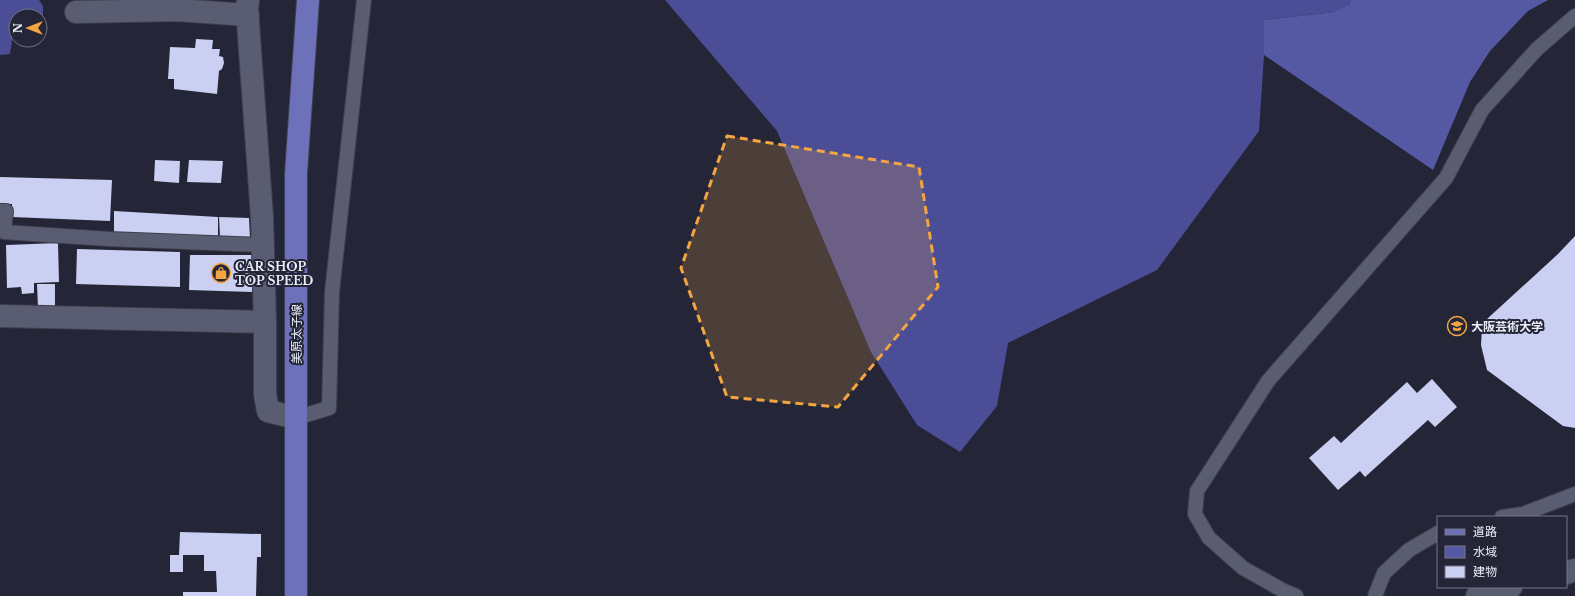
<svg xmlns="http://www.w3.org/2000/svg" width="1575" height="596" font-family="'Libre Baskerville','Noto Sans JP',serif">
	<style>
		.forest { fill: #4b4e97 }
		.water { fill: #5558a2 }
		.building { fill: #cbcff1 }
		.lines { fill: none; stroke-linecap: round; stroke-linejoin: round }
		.service-casing { stroke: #3f404f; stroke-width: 16 }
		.minor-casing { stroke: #3f404f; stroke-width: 24 }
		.primary-casing { stroke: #3f404f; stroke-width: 24 }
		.service { stroke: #5a5d72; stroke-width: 14 }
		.minor { stroke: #5a5d72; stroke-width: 22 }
		.primary { stroke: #6d71b9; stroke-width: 22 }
		.marked { fill: #f2a541; fill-opacity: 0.2; stroke: #f2a541; stroke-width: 3; stroke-dasharray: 8 5; stroke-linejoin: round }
		.labels { text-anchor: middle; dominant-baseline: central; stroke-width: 4; stroke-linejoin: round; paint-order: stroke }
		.poi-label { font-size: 12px; font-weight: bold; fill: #ebedf9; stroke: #242638; text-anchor: start }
		.street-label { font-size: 12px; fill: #ebedf9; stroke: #242638 }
	</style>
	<rect width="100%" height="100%" fill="#242638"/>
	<!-- forest -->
	<path class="forest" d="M 0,0 L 39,0 L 43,6 L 43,32 L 40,32 L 40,16 L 16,16 L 16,33 L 13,33 L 10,54 L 0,55 Z
		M 665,0 L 1351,0 L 1349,4 L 1334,12 L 1264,20 L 1264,55 L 1259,131 L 1157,270 L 1008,343 L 997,406 L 960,452 L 917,425 L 871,352 L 777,131 Z"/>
	<!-- water -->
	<path class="water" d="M 1351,0 L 1548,0 L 1528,11 L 1490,51 L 1470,82 L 1433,170 L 1264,55 L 1264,20 L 1334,12 L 1349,4 Z"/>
	<!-- building -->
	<path class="building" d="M 196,39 L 213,40 L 212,49 L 220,49 L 219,56 L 223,57 L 224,63 L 222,69 L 219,71 L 217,94 L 174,89 L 174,79 L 168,79 L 170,47 L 195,48 Z
		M 155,160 L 180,161 L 179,183 L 154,181 Z
		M 189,160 L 223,161 L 221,183 L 187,182 Z
		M 0,177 L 112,180 L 110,221 L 12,217 L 12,204 L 0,204 Z
		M 114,211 L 218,217 L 218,237 L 114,233 Z
		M 219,217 L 249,218 L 250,239 L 220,237 Z
		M 1575,236 L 1575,428 L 1563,426 L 1487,370 L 1481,345 L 1482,328 L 1487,319 L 1558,254 Z
		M 58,243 L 59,282 L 34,283 L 34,293 L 22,294 L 21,287 L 7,288 L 6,245 Z
		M 77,249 L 180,252 L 180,287 L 76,284 Z
		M 190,255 L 253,255 L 252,292 L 189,290 Z
		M 37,284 L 55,284 L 55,307 L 38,307 Z
		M 1432,379 L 1457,407 L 1435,427 L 1428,420 L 1365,477 L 1360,471 L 1338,490 L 1309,458 L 1334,436 L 1341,443 L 1407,382 L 1417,393 Z
		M 180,532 L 261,534 L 261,557 L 257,557 L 256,596 L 183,596 L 183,592 L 217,592 L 216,571 L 204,571 L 204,555 L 183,555 L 183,572 L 170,572 L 170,555 L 179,555 Z"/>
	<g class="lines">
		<defs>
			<path id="service" d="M 0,211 L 6,211 L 4,232 L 109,239 L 262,245
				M 296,418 L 329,408 L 332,292 L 364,0
				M 1502,517 L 1523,514 L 1575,494
				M 1296,596 L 1284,591 L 1243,568 L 1209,538 L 1195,514 L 1197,491 L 1268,381 L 1446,178 L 1482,110 L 1537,49 L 1575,16
				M 1375,596 L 1384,573 L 1409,550 L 1438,533"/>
			<path id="minor" d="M 248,0 L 247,9 L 262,217 L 265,322 L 265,394 L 268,411 L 296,418
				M 76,12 L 177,10 L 248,15
				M 0,316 L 265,322
				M 1566,573 L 1575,570
				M 1477,596 L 1511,587"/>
			<path id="primary" d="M 296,596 L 296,173 L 308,0"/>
		</defs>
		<!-- service casing -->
		<use href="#service" class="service-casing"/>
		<!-- minor casing -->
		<use href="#minor" class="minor-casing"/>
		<!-- primary casing -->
		<use href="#primary" class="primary-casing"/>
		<!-- service -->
		<use href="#service" class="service"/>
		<!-- minor -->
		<use href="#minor" class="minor"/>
		<!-- primary -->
		<use href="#primary" class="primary"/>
	</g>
	<!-- marked area -->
	<path class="marked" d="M 727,136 L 919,167 L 938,287 L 838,407 L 727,397 L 681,268 Z"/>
	<!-- icons -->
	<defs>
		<symbol id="shop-ring" viewBox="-11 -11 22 22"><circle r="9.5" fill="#242638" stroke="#f2a541" stroke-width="1.5"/><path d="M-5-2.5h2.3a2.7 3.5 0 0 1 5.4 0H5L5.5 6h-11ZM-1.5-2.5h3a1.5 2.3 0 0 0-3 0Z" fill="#f2a541"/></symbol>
		<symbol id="university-ring" viewBox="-11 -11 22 22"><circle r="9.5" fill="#242638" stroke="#f2a541" stroke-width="1.5"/><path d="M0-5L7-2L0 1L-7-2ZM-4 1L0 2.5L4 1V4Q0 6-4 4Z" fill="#f2a541"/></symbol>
	</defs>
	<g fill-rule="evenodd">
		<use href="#shop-ring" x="210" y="262" width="22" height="22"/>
		<use href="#university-ring" x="1446" y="315" width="22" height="22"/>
	</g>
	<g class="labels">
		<!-- poi labels -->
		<g class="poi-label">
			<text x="235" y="266">CAR SHOP<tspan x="235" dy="14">TOP SPEED</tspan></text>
			<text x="1471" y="326">大阪芸術大学</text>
		</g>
		<!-- street labels -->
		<g class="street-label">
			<text transform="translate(296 334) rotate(-90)">美原太子線</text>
		</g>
	</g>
	<!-- legend -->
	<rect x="1437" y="516" width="130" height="72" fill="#242638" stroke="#747685"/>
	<rect x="1445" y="529" width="20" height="6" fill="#6d71b9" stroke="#747685"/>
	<text x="1473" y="536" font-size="12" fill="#ebedf9">道路</text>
	<rect x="1445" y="546" width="20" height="12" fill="#5558a2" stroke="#747685"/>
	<text x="1473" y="556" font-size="12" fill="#ebedf9">水域</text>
	<rect x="1445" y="566" width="20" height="12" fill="#cbcff1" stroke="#747685"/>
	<text x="1473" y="576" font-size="12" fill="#ebedf9">建物</text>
	<!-- north arrow -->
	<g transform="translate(28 28) rotate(270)"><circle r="19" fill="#242638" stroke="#747685"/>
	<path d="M0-3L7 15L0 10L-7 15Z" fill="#f2a541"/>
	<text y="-6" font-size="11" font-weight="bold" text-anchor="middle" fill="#ebedf9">N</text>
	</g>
</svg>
